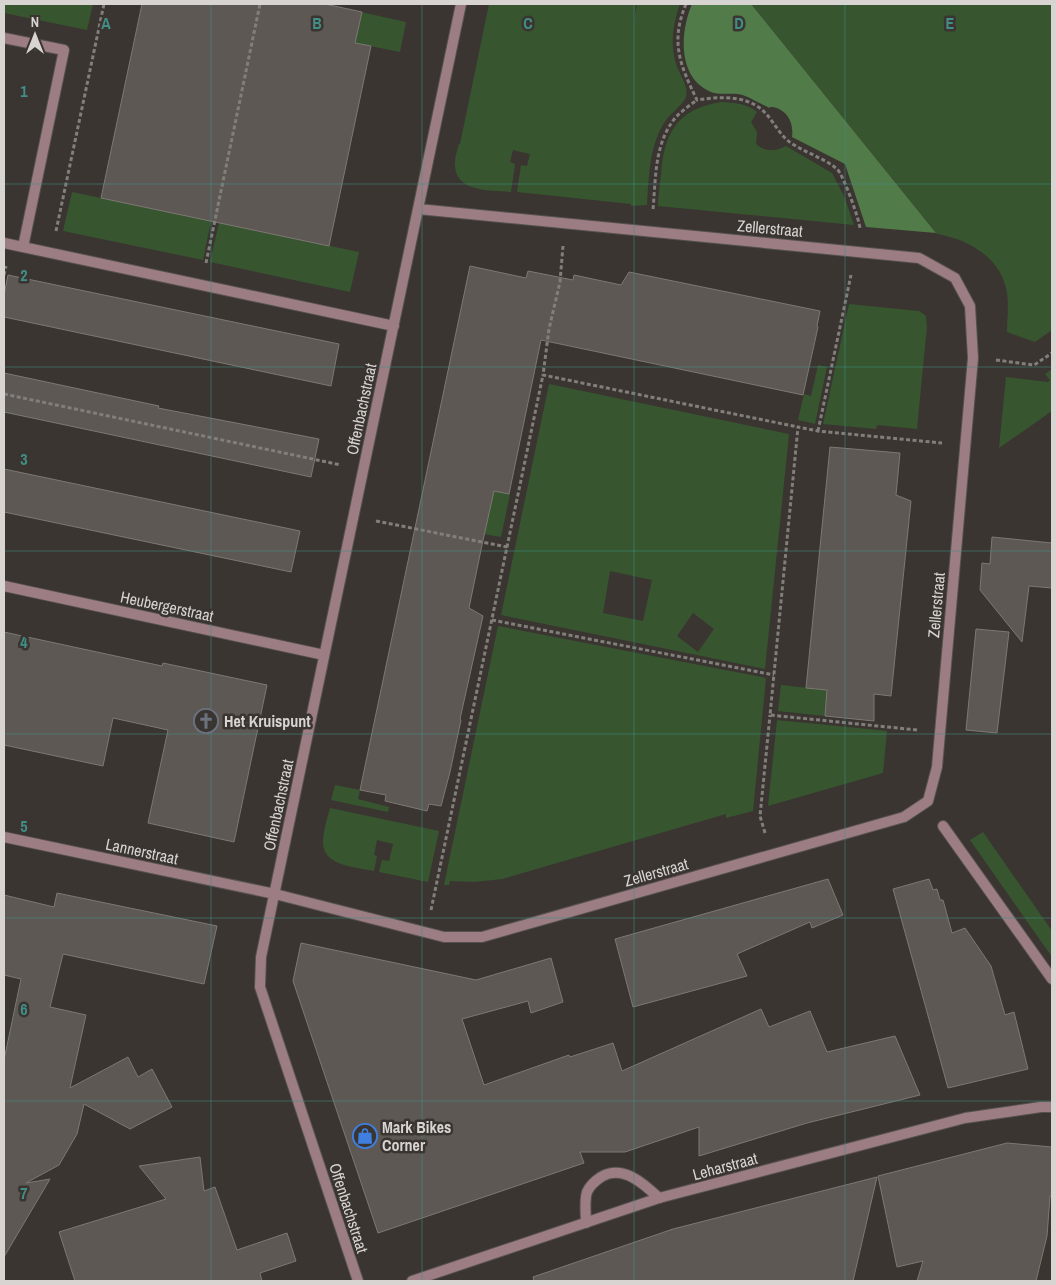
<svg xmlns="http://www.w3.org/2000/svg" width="1056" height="1285" font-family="'Archivo Narrow',sans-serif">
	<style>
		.green { fill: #375630; fill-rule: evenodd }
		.forest { fill: #527b4a }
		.building { fill: #5e5854; stroke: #7d7873 }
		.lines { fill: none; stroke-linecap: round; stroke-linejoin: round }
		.service-casing { stroke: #56524e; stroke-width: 12 }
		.minor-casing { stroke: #56524e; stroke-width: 12 }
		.path { stroke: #827e7b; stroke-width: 3; stroke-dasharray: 4 2.5; stroke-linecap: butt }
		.service { stroke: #9c7d83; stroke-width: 10 }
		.minor { stroke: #9c7d83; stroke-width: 10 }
		.grid { fill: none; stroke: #418e87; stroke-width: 1; stroke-opacity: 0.55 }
		.labels { text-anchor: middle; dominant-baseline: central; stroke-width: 5; stroke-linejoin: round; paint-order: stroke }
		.street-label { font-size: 16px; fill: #d7d4d2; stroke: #3a3531 }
		.poi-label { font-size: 16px; font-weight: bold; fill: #d7d4d2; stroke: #3a3531; text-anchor: start }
		.grid-label { font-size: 16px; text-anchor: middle; font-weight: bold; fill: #418e87; stroke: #3a3531; stroke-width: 5; stroke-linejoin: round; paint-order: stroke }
	</style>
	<rect width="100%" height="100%" fill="#3a3531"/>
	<!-- green -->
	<path class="green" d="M 4,4 L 93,4 L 87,30 L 4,13 Z
		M 489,4 L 636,4 L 632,26 L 637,4 L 680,4 C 673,23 670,44 676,64 C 679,74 689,86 686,97 C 683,105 669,114 664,123 C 649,147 649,177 647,205 L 631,206 L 631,204 L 517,192 L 521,165 L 527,166 L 530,154 L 513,150 L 510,162 L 515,164 L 511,192 C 492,190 458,193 455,167 C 454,160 457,151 459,144 L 460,144 Z
		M 751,4 L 1052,4 L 1052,330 L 1035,342 L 1007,332 C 1007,320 1009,305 1007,293 C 1002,258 968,239 937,234 Z
		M 361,12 L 406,22 L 400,52 L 355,43 Z
		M 721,102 C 735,103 746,103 757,112 L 751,122 L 757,132 L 756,144 C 765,152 775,152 786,146 L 832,173 L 844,196 L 854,225 L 658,206 C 658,196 660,185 661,175 C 664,133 677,109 721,102 Z
		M 72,192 L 211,221 L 203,260 L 63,231 Z
		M 219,223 L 359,252 L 350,292 L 210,262 Z
		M 849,304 L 919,311 L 926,316 L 927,326 L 917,429 L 877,425 L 876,429 L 823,424 Z
		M 818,365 L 827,367 L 815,424 L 798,420 L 804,394 L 811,396 Z
		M 1052,369 L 1052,411 L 999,448 L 1006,377 L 1048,382 L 1050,380 L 1045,374 Z
		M 549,384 L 789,434 L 765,669 L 501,615 ZM 610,571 L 652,580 L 643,621 L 603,613 ZM 693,613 L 714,629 L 698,652 L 677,636 Z
		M 487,489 L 510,494 L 501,537 L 478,533 Z
		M 498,626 L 766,678 L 753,811 L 726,818 L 726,814 L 502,879 L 474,882 L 450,881 L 449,885 L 444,885 Z
		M 781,685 L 827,690 L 825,716 L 778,711 Z
		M 777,720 L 887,731 L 883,773 L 768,806 Z
		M 335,785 L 360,790 L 358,799 L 389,807 L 388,812 L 331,800 Z
		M 330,808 L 439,831 L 428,882 L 379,872 L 382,860 L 389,861 L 393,844 L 377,840 L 374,855 L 377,856 L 374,871 C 357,867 324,867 323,843 C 323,832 327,819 330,808 Z
		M 983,832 L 1052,931 L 1052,957 L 970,840 Z"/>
	<!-- forest -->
	<path class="forest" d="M 692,4 L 751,4 L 936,233 L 866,227 L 845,164 L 792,137 C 794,124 788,110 773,107 C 768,107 770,109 766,106 C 756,102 749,96 738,94 C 729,93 719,95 711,92 C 677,78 680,32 692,4 Z"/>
	<!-- building -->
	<path class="building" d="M 142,4 L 325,4 L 362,12 L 355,43 L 371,46 L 329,246 L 101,198 Z
		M 470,266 L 526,278 L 528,271 L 573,280 L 574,275 L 621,285 L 629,272 L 820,311 L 817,326 L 818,327 L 803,395 L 541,340 L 509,494 L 494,491 L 482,545 L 469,608 L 483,616 L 460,719 L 461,720 L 450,772 L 441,806 L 429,804 L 427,811 L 385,801 L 386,795 L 360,790 Z
		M 8,275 L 339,344 L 331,386 L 4,317 L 4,295 Z
		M 4,373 L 159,406 L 158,408 L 319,439 L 311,477 L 4,412 Z
		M 830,447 L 900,453 L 896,495 L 911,501 L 891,696 L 874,694 L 874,721 L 825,716 L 827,690 L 806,688 Z
		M 4,469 L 300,531 L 291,572 L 4,512 Z
		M 992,537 L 1052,543 L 1052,588 L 1029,586 L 1022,642 L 980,590 L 982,563 L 990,564 Z
		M 976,629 L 1009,632 L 997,733 L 966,730 Z
		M 4,632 L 162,666 L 163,663 L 267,685 L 234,842 L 148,823 L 168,730 L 113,718 L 103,766 L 4,745 Z
		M 828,879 L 843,915 L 812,928 L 810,922 L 737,954 L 747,976 L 633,1007 L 615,939 Z
		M 929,879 L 933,890 L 937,889 L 940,900 L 943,900 L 952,933 L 965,928 L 991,966 L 1005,1015 L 1014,1012 L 1028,1069 L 948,1088 L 893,889 Z
		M 57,893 L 217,926 L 204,984 L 63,954 L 50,1007 L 86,1015 L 70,1088 L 128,1057 L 138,1077 L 152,1069 L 172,1107 L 130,1129 L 84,1104 L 77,1134 L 59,1165 L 26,1183 L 50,1179 L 4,1257 L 4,1060 L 21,979 L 4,975 L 4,895 L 54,907 Z
		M 301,943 L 476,980 L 551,958 L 563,1002 L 531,1013 L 528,1001 L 462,1019 L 484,1085 L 569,1055 L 570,1057 L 613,1043 L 622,1071 L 761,1009 L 769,1027 L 810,1011 L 827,1052 L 895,1036 L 920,1095 L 807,1123 L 699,1156 L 699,1127 L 625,1152 L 580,1152 L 584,1163 L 378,1233 L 293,981 Z
		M 1007,1143 L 1052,1147 L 1052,1196 L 1050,1196 L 1047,1236 L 1036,1281 L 917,1281 L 923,1261 L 897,1267 L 878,1176 Z
		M 200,1157 L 204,1191 L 215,1187 L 237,1250 L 287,1233 L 296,1261 L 260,1273 L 262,1281 L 75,1281 L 59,1232 L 166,1199 L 139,1166 Z
		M 877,1177 L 853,1281 L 534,1281 L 533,1277 L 673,1229 Z"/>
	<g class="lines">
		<defs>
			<path id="service" d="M 586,1223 C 586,1214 584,1201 587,1192 C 590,1185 595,1181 601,1177 C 623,1164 644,1184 659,1198"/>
			<path id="minor" d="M 4,38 L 64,50 L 23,247
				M 4,243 L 394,326
				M 4,586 L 324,655
				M 943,826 L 1052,979
				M 4,837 L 275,894 L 444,937 L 482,937 L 904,817 L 928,801 L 937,767 L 973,358 L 970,306 L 955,278 L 919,258 L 418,209
				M 358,1281 L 260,987 L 261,957 L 461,4
				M 412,1281 L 659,1198 L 965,1118 L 1041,1107 L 1052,1107"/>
		</defs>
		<!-- service casing -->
		<use href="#service" class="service-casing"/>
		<!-- minor casing -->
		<use href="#minor" class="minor-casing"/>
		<!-- path -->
		<path class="path" d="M 686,4 C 670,42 680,65 697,100 C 717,97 739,95 757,106 C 770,114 776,130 787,140 C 802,152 823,157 837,169 C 843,174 860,221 860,229
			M 653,209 C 656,178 654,143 676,117 C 682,111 690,105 697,100
			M 56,231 L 104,4
			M 563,246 L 560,282 L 549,329 L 543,375 L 798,427
			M 206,263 L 260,4
			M 4,275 L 6,266
			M 996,360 L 1034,365 L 1052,353
			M 4,394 L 341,465
			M 818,431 L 851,275
			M 376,521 L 507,547
			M 492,620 L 774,675
			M 917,730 L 770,715 L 798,427 L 818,431 L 942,443
			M 765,833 L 760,816 L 770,715
			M 431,910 L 543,375"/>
		<!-- service -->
		<use href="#service" class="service"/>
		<!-- minor -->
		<use href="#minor" class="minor"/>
	</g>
	<!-- grid -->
	<path class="grid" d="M 211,4 L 211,1281M 422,4 L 422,1281M 634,4 L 634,1281M 845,4 L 845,1281M 4,184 L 1052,184M 4,367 L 1052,367M 4,551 L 1052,551M 4,734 L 1052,734M 4,918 L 1052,918M 4,1101 L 1052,1101"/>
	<!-- icons -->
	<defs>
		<symbol id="church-ring" viewBox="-11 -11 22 22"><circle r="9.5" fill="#3a3531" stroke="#6b7280" stroke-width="1.5"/><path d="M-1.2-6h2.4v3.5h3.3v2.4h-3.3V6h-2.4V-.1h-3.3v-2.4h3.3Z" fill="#6b7280"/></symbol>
		<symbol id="shop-ring" viewBox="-11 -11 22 22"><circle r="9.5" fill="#3a3531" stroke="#3f7fe0" stroke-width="1.5"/><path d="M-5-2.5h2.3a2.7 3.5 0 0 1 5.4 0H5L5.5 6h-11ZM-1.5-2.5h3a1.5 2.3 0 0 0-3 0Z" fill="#3f7fe0"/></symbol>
	</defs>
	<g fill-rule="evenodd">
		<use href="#church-ring" x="192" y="707" width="28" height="28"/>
		<use href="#shop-ring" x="351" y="1122" width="28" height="28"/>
	</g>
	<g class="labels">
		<!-- street labels -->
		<g class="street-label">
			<text transform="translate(770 228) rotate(5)">Zellerstraat</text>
			<text transform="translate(361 409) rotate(-78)">Offenbachstraat</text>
			<text transform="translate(936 605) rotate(-85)">Zellerstraat</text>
			<text transform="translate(167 606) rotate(12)">Heubergerstraat</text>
			<text transform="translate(278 805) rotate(-78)">Offenbachstraat</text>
			<text transform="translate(142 851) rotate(12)">Lannerstraat</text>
			<text transform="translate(656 872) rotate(-16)">Zellerstraat</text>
			<text transform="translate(725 1166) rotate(-15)">Leharstraat</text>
			<text transform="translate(349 1208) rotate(72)">Offenbachstraat</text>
		</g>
		<!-- poi labels -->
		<g class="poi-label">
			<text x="224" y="721">Het Kruispunt</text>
			<text x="382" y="1127">Mark Bikes<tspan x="382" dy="18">Corner</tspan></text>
		</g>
	</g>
	<g class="grid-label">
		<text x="106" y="29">A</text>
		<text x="317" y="29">B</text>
		<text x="528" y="29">C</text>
		<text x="739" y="29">D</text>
		<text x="950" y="29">E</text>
		<text x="24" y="97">1</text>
		<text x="24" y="281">2</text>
		<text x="24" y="465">3</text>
		<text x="24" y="648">4</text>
		<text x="24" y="832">5</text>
		<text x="24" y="1015">6</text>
		<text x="24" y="1199">7</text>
	</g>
	<!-- border -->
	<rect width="1056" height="1285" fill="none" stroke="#d7d4d2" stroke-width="10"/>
	<!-- north arrow -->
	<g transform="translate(35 35)" stroke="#3a3531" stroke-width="4" paint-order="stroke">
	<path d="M0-4L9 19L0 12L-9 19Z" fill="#d7d4d2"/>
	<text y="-8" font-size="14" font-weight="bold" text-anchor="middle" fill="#d7d4d2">N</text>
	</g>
</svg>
